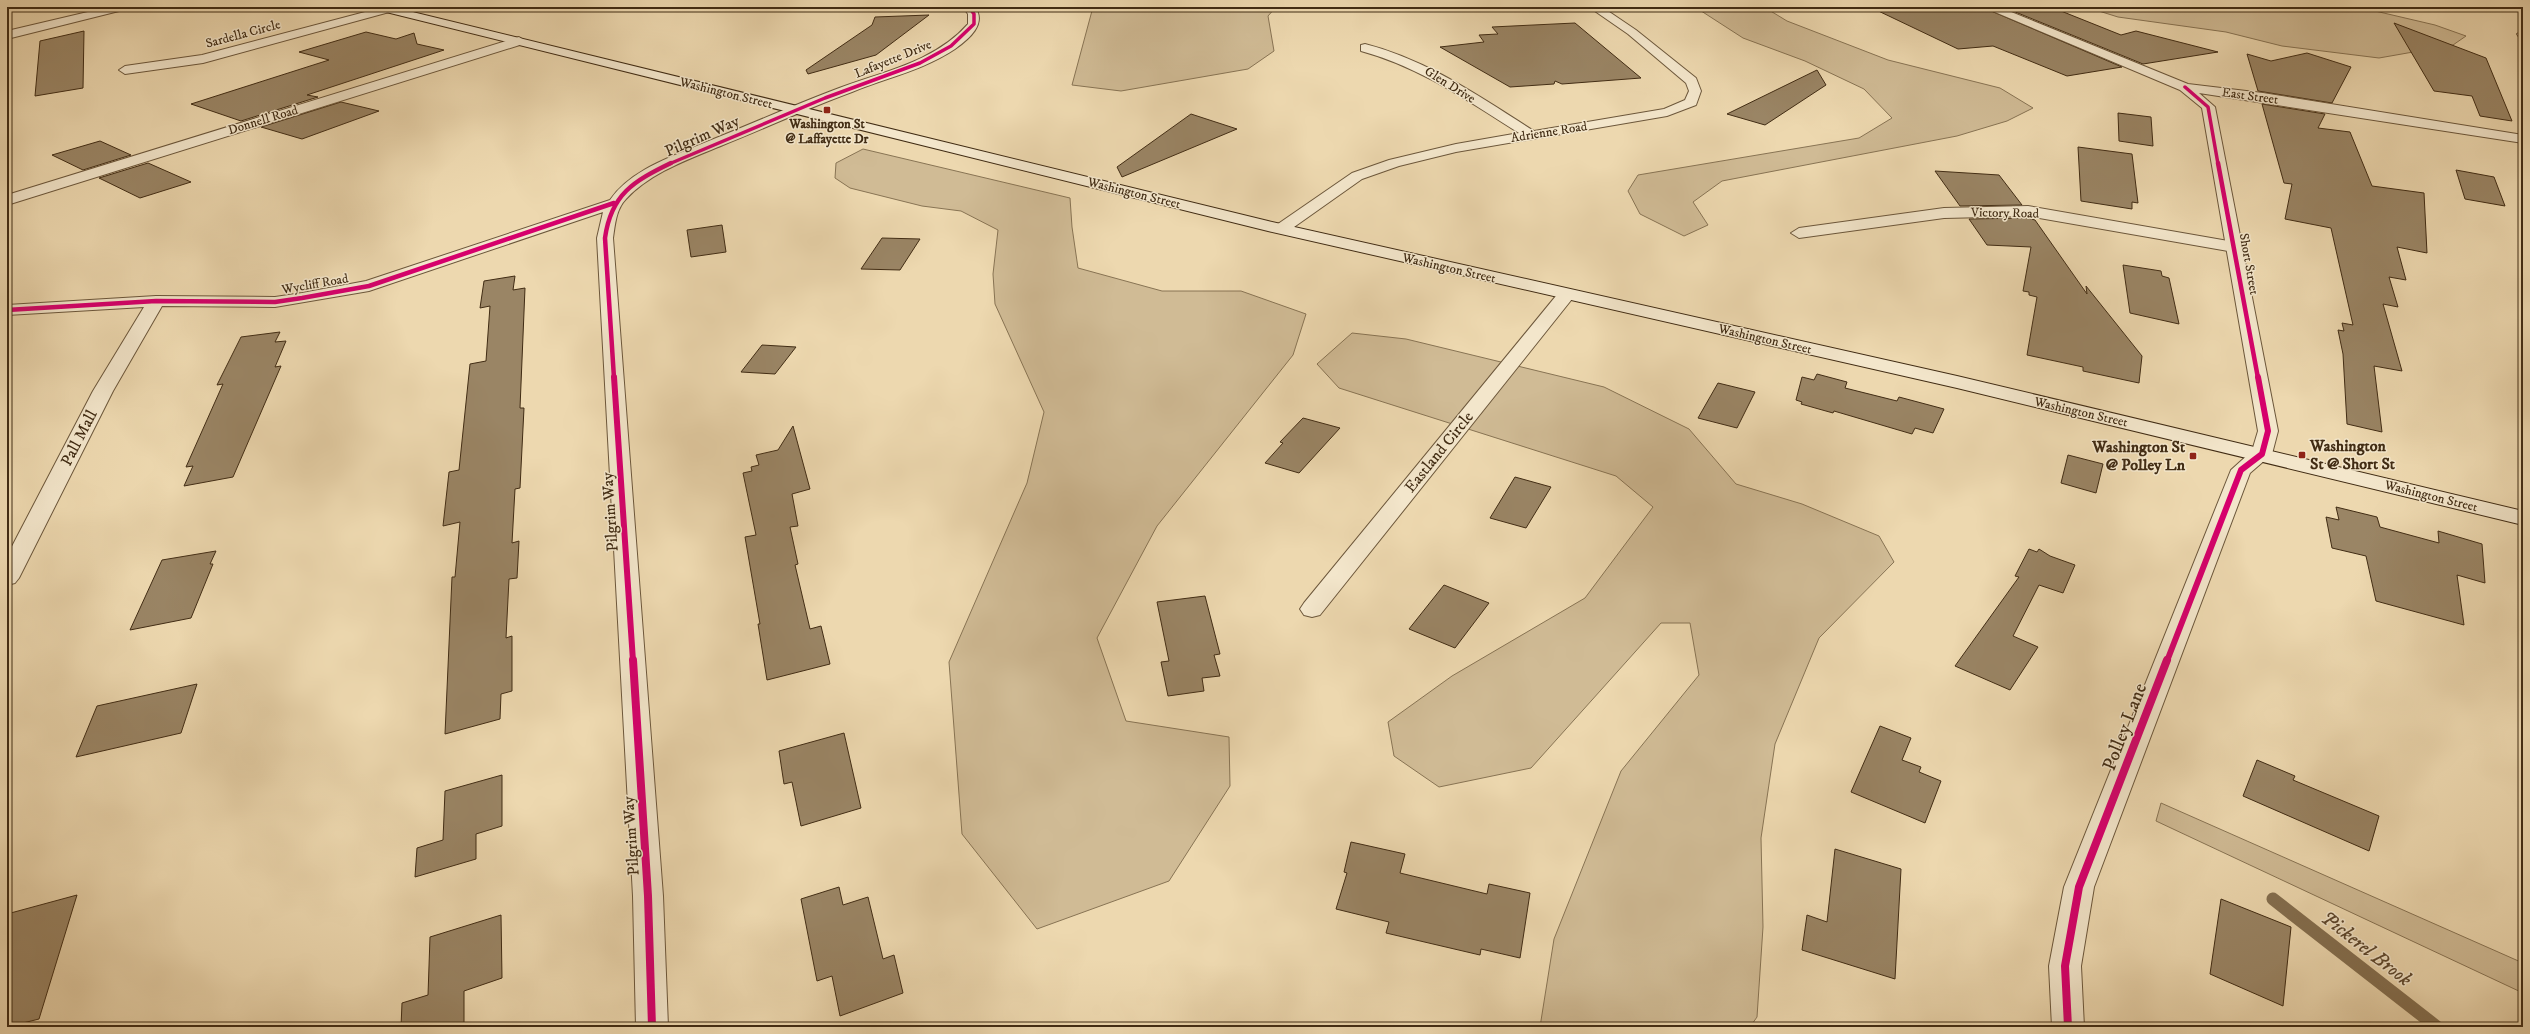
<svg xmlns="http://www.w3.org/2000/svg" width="2530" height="1034" font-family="'IM FELL DW Pica',serif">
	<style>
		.green { fill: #d0bb95; stroke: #887454 }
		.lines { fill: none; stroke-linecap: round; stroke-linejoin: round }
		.stream { stroke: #857051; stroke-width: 13 }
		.building { fill: #9a8565; stroke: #412c14 }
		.minor-casing { stroke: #6c573b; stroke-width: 2 }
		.tertiary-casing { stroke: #6c573b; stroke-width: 2 }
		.secondary-casing { stroke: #412c14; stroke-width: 2 }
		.minor { fill: #f3e6cb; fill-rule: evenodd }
		.tertiary { fill: #f3e6cb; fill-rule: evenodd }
		.secondary { fill: #f3e6cb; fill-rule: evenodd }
		.cycleway-far3-casing { stroke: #f3e6cb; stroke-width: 5 }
		.cycleway-far2-casing { stroke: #f3e6cb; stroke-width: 6 }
		.cycleway-far1-casing { stroke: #f3e6cb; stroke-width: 8 }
		.cycleway-casing { stroke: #f3e6cb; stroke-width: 10 }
		.cycleway-far3 { stroke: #d6006c; stroke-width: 3.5 }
		.cycleway-far2 { stroke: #d6006c; stroke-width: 4.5 }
		.cycleway-far1 { stroke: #d6006c; stroke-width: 6 }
		.cycleway { stroke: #d6006c; stroke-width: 8 }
		.poi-dot { fill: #8f2418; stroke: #f3e6cb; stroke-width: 1.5 }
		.labels { text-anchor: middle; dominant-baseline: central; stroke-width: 3; stroke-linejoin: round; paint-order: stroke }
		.far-street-label { font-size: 13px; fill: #412c14; stroke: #f3e6cb }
		.far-poi-label { font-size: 13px; font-weight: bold; fill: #412c14; stroke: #f3e6cb }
		.street-label { font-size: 16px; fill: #412c14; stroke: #f3e6cb }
		.poi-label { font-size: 16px; font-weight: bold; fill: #412c14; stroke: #f3e6cb; text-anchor: start }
		.near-street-label { font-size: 19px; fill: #412c14; stroke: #f3e6cb }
		.near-water-label { font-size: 20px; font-style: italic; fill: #5e482e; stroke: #f3e6cb }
	</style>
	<rect width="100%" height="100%" fill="#edd8af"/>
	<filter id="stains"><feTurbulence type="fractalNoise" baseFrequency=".005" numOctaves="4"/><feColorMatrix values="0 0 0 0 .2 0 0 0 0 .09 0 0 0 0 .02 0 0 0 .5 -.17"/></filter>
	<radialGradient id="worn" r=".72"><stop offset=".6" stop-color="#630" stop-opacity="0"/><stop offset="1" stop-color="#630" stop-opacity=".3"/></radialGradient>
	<!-- green -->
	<path class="green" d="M 1093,7 L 1276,7 L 1268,16 L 1274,51 L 1248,69 L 1121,91 L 1072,85 Z
		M 1695,7 L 1764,7 L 1787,21 L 1888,60 L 2000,88 L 2033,108 L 2007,121 L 1957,136 L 1722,181 L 1693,202 L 1708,225 L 1684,236 L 1640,214 L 1628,191 L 1638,175 L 1859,138 L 1892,118 L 1864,89 L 1805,61 L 1743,38 Z
		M 2086,7 L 2358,7 L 2435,25 L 2466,36 L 2453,45 L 2379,58 L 2282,46 L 2226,32 L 2118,17 Z
		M 863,149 L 1070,198 L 1072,227 L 1078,268 L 1162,291 L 1241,291 L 1306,314 L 1293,355 L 1157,526 L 1097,638 L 1126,721 L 1229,737 L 1230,786 L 1169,881 L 1037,929 L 962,834 L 949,662 L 1027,483 L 1044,412 L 995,304 L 993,274 L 998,230 L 961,211 L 922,206 L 850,188 L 835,178 L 836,163 Z
		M 1352,333 L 1406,339 L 1604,387 L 1689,429 L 1736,484 L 1802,504 L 1879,536 L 1894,562 L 1819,638 L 1775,744 L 1761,838 L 1763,927 L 1757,1017 L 1750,1027 L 1540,1027 L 1554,939 L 1621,771 L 1699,675 L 1690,623 L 1661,623 L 1531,768 L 1439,787 L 1394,756 L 1388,722 L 1452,676 L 1585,598 L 1653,507 L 1616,476 L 1339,388 L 1317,364 Z
		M 2161,803 L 2523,963 L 2523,993 L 2156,821 Z"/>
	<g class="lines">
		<!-- stream -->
		<path class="stream" d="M 2273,899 L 2437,1027"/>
	</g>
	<!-- building -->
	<path class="building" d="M 1870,7 L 1982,7 L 2122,67 L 2067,76 L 1993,46 L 1958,49 Z
		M 2003,7 L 2051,7 L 2121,35 L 2136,31 L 2218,52 L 2143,64 Z
		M 929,15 L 876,55 L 808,74 L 806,70 L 872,25 L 875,17 Z
		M 1575,23 L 1641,78 L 1562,84 L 1555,81 L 1554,84 L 1510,87 L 1440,47 L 1484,42 L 1479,35 L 1498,34 L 1492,27 Z
		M 2394,23 L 2486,58 L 2512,121 L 2480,116 L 2472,96 L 2434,91 Z
		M 84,31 L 83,88 L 35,96 L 40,41 Z
		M 366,32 L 396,39 L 414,33 L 417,44 L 444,50 L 307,95 L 318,97 L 241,121 L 191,104 L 329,60 L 299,52 Z
		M 2307,53 L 2351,67 L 2332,103 L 2258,91 L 2247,54 L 2271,61 Z
		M 1817,70 L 1826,85 L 1765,125 L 1727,114 Z
		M 341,102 L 379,111 L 302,139 L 261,127 Z
		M 2262,104 L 2325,114 L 2318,128 L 2350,132 L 2372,186 L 2424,193 L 2427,253 L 2397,247 L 2406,280 L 2389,277 L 2398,307 L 2383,304 L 2402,371 L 2374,366 L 2382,432 L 2347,424 L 2343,354 L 2338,330 L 2344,331 L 2342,323 L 2353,325 L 2331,228 L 2285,219 L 2292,184 L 2284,183 Z
		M 2118,113 L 2151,117 L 2153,146 L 2119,141 Z
		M 1191,114 L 1237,129 L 1122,177 L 1117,167 Z
		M 100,141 L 131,155 L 83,170 L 52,155 Z
		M 2078,147 L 2132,154 L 2138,203 L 2132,202 L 2132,209 L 2081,201 Z
		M 148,163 L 191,182 L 140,198 L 99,178 Z
		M 2456,170 L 2494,177 L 2505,206 L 2465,199 Z
		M 1935,171 L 1999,175 L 2022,205 L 1960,206 Z
		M 2028,218 L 2035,220 L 2087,294 L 2086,286 L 2142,356 L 2139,383 L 2083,371 L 2083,367 L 2027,355 L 2037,297 L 2029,295 L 2029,292 L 2023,291 L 2031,247 L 1987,245 L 1969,219 Z
		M 722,225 L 726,252 L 691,257 L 687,230 Z
		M 882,238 L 920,239 L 900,270 L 861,269 Z
		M 2123,265 L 2161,271 L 2162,276 L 2169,278 L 2179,324 L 2130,313 Z
		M 515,276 L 513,290 L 525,288 L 520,408 L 524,408 L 520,488 L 515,489 L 512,543 L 519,541 L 517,578 L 509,579 L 506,638 L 512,636 L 512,691 L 501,694 L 500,719 L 445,734 L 452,577 L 455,577 L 460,522 L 443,526 L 449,472 L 459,470 L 470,364 L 486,361 L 490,306 L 480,308 L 484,281 Z
		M 280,332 L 275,342 L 286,341 L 275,367 L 281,366 L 233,477 L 184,486 L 193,466 L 186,467 L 223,384 L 217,385 L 241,337 Z
		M 762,345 L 796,347 L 775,374 L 741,372 Z
		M 1817,374 L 1847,382 L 1845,388 L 1897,401 L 1899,397 L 1944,409 L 1933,433 L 1915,428 L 1912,434 L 1834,411 L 1833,413 L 1801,404 L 1802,402 L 1796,400 L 1802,377 L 1814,380 Z
		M 1718,383 L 1755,392 L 1737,428 L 1698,418 Z
		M 1303,418 L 1340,428 L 1299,473 L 1265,463 L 1283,443 L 1280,442 Z
		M 793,426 L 810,489 L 792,494 L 798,526 L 790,527 L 798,564 L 795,565 L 810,629 L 821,626 L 830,664 L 767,680 L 758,624 L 760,624 L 745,537 L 756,535 L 743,473 L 752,471 L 751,467 L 759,465 L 756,455 L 778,450 Z
		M 2068,455 L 2103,464 L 2096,493 L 2061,483 Z
		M 1515,477 L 1551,487 L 1526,528 L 1490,518 Z
		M 2336,507 L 2377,517 L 2380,527 L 2439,543 L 2438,531 L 2482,544 L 2485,583 L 2457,575 L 2464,625 L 2376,601 L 2366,556 L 2332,548 L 2326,517 L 2339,520 Z
		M 2029,549 L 2037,552 L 2039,549 L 2050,556 L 2075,565 L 2063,593 L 2039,585 L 2013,636 L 2038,647 L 2010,690 L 1955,666 L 2019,577 L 2015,576 Z
		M 216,551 L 210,564 L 213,564 L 191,618 L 130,630 L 162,560 Z
		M 1444,585 L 1489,603 L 1455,648 L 1409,629 Z
		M 1205,596 L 1220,654 L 1214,655 L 1220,676 L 1202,678 L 1204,691 L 1168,696 L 1161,662 L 1169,661 L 1157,602 Z
		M 197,684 L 181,733 L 76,757 L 97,706 Z
		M 1880,726 L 1911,738 L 1902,760 L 1921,767 L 1919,772 L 1941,781 L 1925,823 L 1851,792 Z
		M 844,733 L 861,808 L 801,826 L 792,782 L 784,784 L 779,751 Z
		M 2257,760 L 2295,776 L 2293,780 L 2379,816 L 2369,851 L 2243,796 Z
		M 502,775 L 502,826 L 476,834 L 476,859 L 415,877 L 417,848 L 443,840 L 445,791 Z
		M 1351,842 L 1405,854 L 1400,873 L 1487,894 L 1489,884 L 1530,893 L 1520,958 L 1481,949 L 1480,955 L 1386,933 L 1389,922 L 1336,909 L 1347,873 L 1344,872 Z
		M 1835,849 L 1901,869 L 1895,979 L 1802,950 L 1807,915 L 1827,922 Z
		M 839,887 L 843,905 L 868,897 L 883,959 L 894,955 L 903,993 L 840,1016 L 832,976 L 817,981 L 801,899 Z
		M 77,895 L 39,1019 L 7,1027 L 7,914 Z
		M 2221,899 L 2291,927 L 2283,1006 L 2210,974 Z
		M 501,915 L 502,978 L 464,991 L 464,1027 L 401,1027 L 402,1003 L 428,995 L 430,937 Z"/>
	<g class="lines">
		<defs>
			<path id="minor" d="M 109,7 L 129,7 L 127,9 L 7,39 L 7,31 Z
				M 384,7 L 395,9 L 393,11 L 203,63 L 125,74 L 119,70 L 125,66 L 202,55 Z
				M 411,7 L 429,7 L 403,16 L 397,13 Z
				M 963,7 L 975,7 C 987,24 969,39 955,49 C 924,70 886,78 852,92 C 808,108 766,128 723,145 C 690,159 651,172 626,199 C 616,209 615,225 613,238 L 663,896 L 668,1027 L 636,1027 L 633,896 L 597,238 L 603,212 L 369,291 L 275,307 L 162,306 L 113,391 L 19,578 L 15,583 L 7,585 L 7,556 L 93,391 L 144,307 L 7,315 L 7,305 L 156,296 L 275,297 L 302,293 L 366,281 L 610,200 C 630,171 668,158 699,145 C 744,127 789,107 834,90 C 880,72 934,63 968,24 L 968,14 Z
				M 1589,7 L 1602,7 L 1636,30 L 1696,78 L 1701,91 L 1696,105 L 1667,116 L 1456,152 L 1399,166 L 1362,179 L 1287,232 L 1275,232 L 1273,229 L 1275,226 L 1352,173 L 1389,160 L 1456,144 L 1519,133 C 1468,101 1420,67 1361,51 L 1361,45 L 1365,44 C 1428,60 1480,97 1534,131 L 1664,109 L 1685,100 L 1689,91 L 1686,83 L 1628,34 Z
				M 2523,30 L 2523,39 L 2519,37 L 2517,34 Z
				M 519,37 L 525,41 L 523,44 L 7,205 L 7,195 Z
				M 2028,206 L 2234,242 L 2242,247 L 2234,252 L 2028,216 L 1944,218 L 1799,238 L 1791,233 L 1799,228 L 1944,208 Z
				M 1566,290 L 1572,291 L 1575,295 L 1572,299 L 1320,615 L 1312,617 L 1304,615 L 1300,609 L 1304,603 L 1560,291 Z"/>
			<path id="tertiary" d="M 1983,7 L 1999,7 L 2188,84 L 2263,93 L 2523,135 L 2523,143 L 2199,93 L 2215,107 L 2278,431 L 2272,454 L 2250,473 L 2094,887 L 2081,966 L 2084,1027 L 2052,1027 L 2049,966 L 2064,887 L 2231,470 L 2252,451 L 2258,431 L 2202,108 L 2180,90 Z"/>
			<path id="secondary" d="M 372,7 L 392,7 L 1268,221 L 1957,376 L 2523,511 L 2523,525 L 1957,388 L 1268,231 L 374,9 Z"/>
		</defs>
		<!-- minor casing -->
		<use href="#minor" class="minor-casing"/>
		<!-- tertiary casing -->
		<use href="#tertiary" class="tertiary-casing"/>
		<!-- secondary casing -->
		<use href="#secondary" class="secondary-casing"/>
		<!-- minor -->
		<use href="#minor" class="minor"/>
		<!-- tertiary -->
		<use href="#tertiary" class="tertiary"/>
		<!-- secondary -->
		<use href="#secondary" class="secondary"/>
		<defs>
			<path id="cycleway-far3" d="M 2185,87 L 2208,107 L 2218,164
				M 669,164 L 825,98 L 920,63 L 951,46 L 974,24 L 974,14 L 969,7"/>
			<path id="cycleway-far2" d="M 2218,163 L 2258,378
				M 7,310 L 156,301 L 275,302 L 302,298 L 369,286 L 614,203
				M 614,378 L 605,238 C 611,194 634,181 671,163"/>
			<path id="cycleway-far1" d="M 614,377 L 633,661
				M 2167,661 L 2241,470 L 2262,454 L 2268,431 L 2258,377"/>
			<path id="cycleway" d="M 633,660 L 648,896 L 652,1027
				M 2068,1027 L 2065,966 L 2079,887 L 2167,660"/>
		</defs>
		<!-- cycleway-far3 casing -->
		<use href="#cycleway-far3" class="cycleway-far3-casing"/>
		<!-- cycleway-far2 casing -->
		<use href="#cycleway-far2" class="cycleway-far2-casing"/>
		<!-- cycleway-far1 casing -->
		<use href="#cycleway-far1" class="cycleway-far1-casing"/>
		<!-- cycleway casing -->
		<use href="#cycleway" class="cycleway-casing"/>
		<!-- cycleway-far3 -->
		<use href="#cycleway-far3" class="cycleway-far3"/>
		<!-- cycleway-far2 -->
		<use href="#cycleway-far2" class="cycleway-far2"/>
		<!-- cycleway-far1 -->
		<use href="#cycleway-far1" class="cycleway-far1"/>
		<!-- cycleway -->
		<use href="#cycleway" class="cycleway"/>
	</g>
	<!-- markers -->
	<g class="poi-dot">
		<rect x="823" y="106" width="8" height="8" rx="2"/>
		<rect x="2298" y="451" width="8" height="8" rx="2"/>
		<rect x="2189" y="452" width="8" height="8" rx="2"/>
	</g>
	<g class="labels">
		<!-- far-street labels -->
		<g class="far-street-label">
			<text transform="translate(243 34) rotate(-15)">Sardella Circle</text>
			<text transform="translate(893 59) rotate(-22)">Lafayette Drive</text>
			<text transform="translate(1450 85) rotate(32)">Glen Drive</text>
			<text transform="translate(726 93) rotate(14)">Washington Street</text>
			<text transform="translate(2250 96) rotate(8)">East Street</text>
			<text transform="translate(263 120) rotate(-17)">Donnell Road</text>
			<text transform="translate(1549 132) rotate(-9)">Adrienne Road</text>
			<text transform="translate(1134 193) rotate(14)">Washington Street</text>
			<text transform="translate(2005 213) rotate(1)">Victory Road</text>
			<text transform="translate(2249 264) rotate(80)">Short Street</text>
			<text transform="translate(1449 268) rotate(13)">Washington Street</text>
			<text transform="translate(315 284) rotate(-10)">Wycliff Road</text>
			<text transform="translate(1765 339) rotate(13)">Washington Street</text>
			<text transform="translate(2081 412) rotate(13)">Washington Street</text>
			<text transform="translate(2431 496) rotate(14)">Washington Street</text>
		</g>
		<!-- far-poi labels -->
		<g class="far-poi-label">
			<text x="827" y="124">Washington St<tspan x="827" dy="15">@ Laffayette Dr</tspan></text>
		</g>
		<!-- street labels -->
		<g class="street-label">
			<text transform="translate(702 136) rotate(-24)">Pilgrim Way</text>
			<text transform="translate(79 438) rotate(-63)">Pall Mall</text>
			<text transform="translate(1439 452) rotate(-51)">Eastland Circle</text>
			<text transform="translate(610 512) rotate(-94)">Pilgrim Way</text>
			<text transform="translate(631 836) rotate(-94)">Pilgrim Way</text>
		</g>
		<!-- poi labels -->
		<g class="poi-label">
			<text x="2310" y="446">Washington<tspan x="2310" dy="18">St @ Short St</tspan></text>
			<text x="2185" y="447" text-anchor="end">Washington St<tspan x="2185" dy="18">@ Polley Ln</tspan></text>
		</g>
		<!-- near-street labels -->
		<g class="near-street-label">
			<text transform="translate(2125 727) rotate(-69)">Polley Lane</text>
		</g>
		<!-- near-water labels -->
		<g class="near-water-label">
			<text transform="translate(2366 949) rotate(38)">Pickerel Brook</text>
		</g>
	</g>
	<!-- margin -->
	<rect width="2530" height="1034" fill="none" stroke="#edd8af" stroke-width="24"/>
	<rect x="8" y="8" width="2514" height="1018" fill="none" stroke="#412c14" stroke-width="2"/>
	<rect x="12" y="12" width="2506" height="1010" fill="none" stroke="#412c14"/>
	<rect width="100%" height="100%" filter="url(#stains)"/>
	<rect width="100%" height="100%" fill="url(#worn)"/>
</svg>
